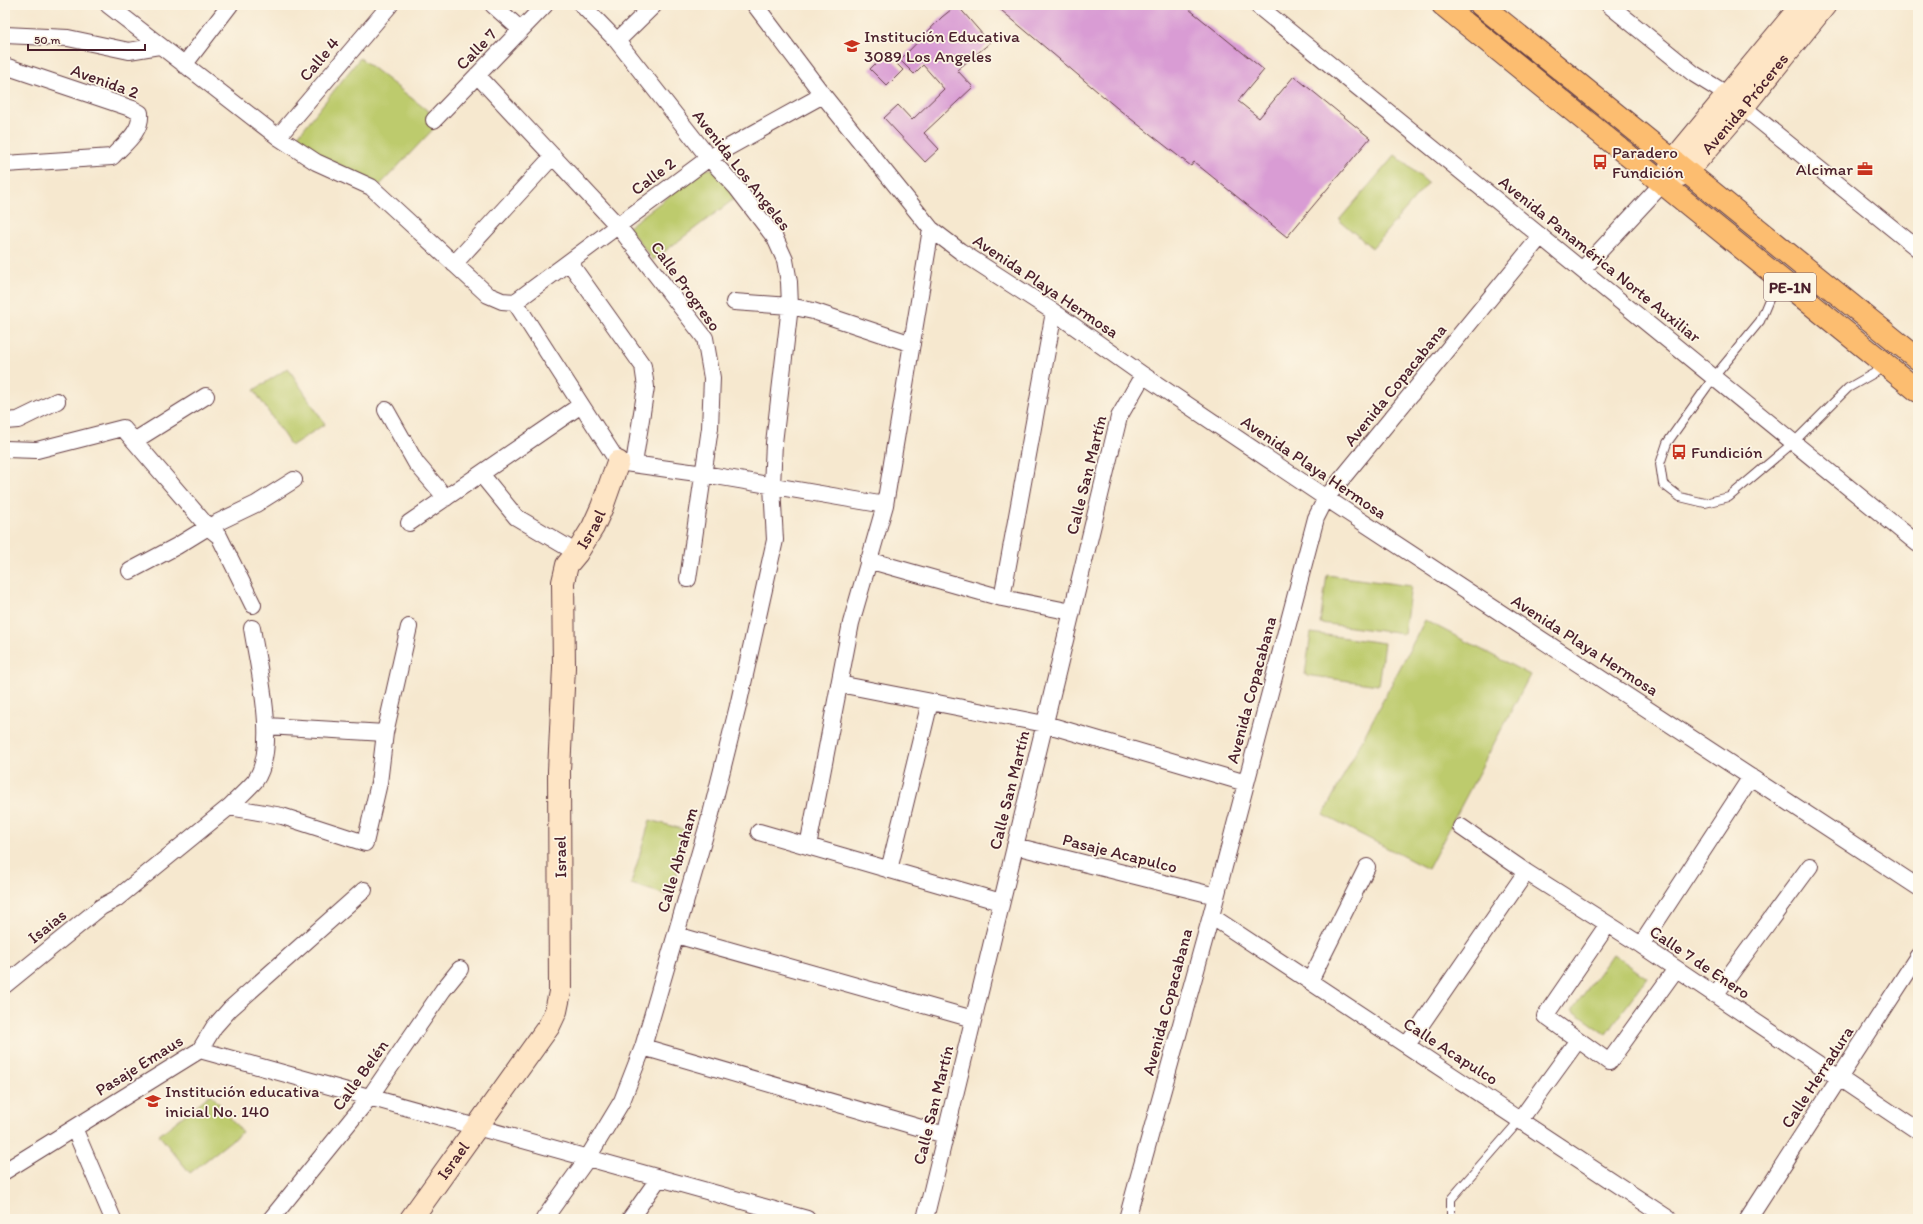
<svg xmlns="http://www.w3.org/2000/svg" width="1923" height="1224" font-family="Itim,sans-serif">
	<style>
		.green { fill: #bdcb6d; stroke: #84754c }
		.building { fill: #d99cd4 }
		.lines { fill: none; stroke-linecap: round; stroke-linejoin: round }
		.lane-casing { stroke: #643d44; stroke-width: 10 }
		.street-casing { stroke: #643d44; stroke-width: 18 }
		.secondary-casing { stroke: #643d44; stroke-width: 24 }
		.highway-casing { stroke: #643d44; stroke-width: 24 }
		.lane { stroke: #fff; stroke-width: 8 }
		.street { stroke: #fff; stroke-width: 16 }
		.secondary { stroke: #fee5c5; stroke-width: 22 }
		.highway { stroke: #fcbd6f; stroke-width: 22 }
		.labels { text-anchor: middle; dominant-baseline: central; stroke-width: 3.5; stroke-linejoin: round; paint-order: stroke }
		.shield { fill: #fcf5e5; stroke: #7f5f63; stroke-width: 1 }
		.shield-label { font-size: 16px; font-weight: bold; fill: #4a1f2b }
		.poi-label { font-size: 17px; fill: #4a1f2b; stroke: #fcf5e5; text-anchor: start }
		.street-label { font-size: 17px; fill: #4a1f2b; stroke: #fcf5e5 }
	</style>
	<rect width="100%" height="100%" fill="#fcf5e5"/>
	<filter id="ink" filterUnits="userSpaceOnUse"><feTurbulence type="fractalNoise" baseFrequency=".025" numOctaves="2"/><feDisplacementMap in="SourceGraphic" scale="8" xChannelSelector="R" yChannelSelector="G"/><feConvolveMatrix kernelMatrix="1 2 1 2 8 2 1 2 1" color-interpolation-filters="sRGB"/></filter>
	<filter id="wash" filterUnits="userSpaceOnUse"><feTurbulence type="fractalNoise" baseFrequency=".012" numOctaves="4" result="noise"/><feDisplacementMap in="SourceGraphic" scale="16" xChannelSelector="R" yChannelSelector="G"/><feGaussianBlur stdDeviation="0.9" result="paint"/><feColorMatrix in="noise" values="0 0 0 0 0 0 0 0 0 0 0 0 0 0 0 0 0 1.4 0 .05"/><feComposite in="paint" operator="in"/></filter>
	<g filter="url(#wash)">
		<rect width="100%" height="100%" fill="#f6e8cf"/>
		<!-- green -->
		<path class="green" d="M 360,58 L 441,121 L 380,185 L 293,142 Z
			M 1395,155 L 1428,183 L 1372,248 L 1339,220 Z
			M 705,169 L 716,169 L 738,196 L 653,260 L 628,227 Z
			M 288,368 L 325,424 L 291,446 L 254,390 Z
			M 1327,575 L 1411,586 L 1404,634 L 1320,623 Z
			M 1425,620 L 1530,675 L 1428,869 L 1323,815 Z
			M 1311,633 L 1384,643 L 1378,685 L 1305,675 Z
			M 650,820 L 689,831 L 670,896 L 631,884 Z
			M 1613,954 L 1647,978 L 1606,1034 L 1572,1010 Z
			M 211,1094 L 242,1132 L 190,1173 L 159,1135 Z"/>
		<g id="blocks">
			<!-- building -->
			<path class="building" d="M 957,5 L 990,43 L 957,70 L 973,87 L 924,133 L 939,149 L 925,162 L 884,118 L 898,105 L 912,120 L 944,89 L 923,65 L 914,74 L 900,60 L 942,17 Z
				M 995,5 L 1184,5 L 1264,70 L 1238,101 L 1259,118 L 1294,76 L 1370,138 L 1287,237 L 1194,162 L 1191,166 L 1117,108 Z
				M 886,53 L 903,70 L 887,86 L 870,69 Z"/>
		</g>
	</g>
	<g filter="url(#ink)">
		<use href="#blocks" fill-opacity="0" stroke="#643d44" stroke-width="1"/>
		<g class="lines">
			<defs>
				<path id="lane" d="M 1778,278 L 1760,321 L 1714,377 L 1667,443 L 1660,464 L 1663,484 L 1680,497 L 1705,503 L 1729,497 L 1794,442 L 1848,388 L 1885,367
					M 1451,1219 L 1451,1199 L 1520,1120"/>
				<path id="street" d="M 108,5 L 278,137 L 316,162 L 371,187 L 488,295 L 502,301 L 515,302 L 618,462 L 704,474 L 885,505
					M 493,5 L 521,30
					M 755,5 L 823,95 L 931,229 L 960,251 L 1054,312 L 1143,375 L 1326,498 L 1918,887
					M 1257,5 L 1918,544
					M 1609,5 L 1694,74 L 1728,95 L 1918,249
					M 5,35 L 68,38 L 129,51 L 159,46
					M 617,41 L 654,5
					M 184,65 L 230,5
					M 5,66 L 133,109 L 140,113 C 142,132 124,144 112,157 L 5,164
					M 477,75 L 618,226 L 705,338 L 712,378 L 710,428 L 688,579
					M 434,120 L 545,5
					M 278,137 L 390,5
					M 569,262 L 643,366 L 646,387 L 634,464
					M 454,264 L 553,156
					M 1582,270 L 1663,183
					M 515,302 L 709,158 L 823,95
					M 734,302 L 790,306 L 813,311 L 912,344
					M 386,410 L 416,463 L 446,498
					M 5,421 L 18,420 L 57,401
					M 134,441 L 206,396
					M 5,449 L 37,450 L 123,428 L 208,527 L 219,536 L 253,605
					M 481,474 L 516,517 L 577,553
					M 409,523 L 581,405
					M 868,560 L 1002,598 L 1072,612
					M 130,571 L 177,546 L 208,527 L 256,504 L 294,480
					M 1002,598 L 1054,312
					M 839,684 L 1045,724 L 1246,783
					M 267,726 L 385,733
					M 229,807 C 238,798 247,790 255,781 C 279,748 258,667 252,628
					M 1461,827 L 1526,872 L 1641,945 L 1918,1131
					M 759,832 L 1001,902
					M 808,846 L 851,623 L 885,505 L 931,229
					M 1015,846 L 1216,896
					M 889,870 L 930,702
					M 1211,916 L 1669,1219
					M 1608,924 L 1545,1016 L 1609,1062 L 1676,969
					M 676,935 L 973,1019
					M 1641,945 L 1751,777
					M 1310,981 L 1367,867
					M 5,985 L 101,907 L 116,899 L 229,807 L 282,816 L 365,843 L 379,783 L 385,733 L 409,627
					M 1715,995 L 1810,866
					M 1407,1045 L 1526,872
					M 643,1047 L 945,1135
					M 200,1050 L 807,1219
					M 1520,1120 L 1578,1040
					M 74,1128 L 113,1219
					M 5,1171 L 200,1050 L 214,1027 L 230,1009 L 364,890
					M 271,1219 L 369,1098 L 443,990 L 460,969
					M 544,1219 L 587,1159 L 622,1101 L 643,1047 L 711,814 L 738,706 L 775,540 L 772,486 L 774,443 L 790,306 L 789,282 L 785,260 L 775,238 L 736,187 L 709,158 L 617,41 L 582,5
					M 630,1219 L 659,1178
					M 925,1219 L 1119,417 L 1143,375
					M 1127,1219 L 1211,916 L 1316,518 L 1326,498 L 1541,236
					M 1748,1219 L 1918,956"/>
				<g id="secondary">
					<path d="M 1666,177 L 1673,161 L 1802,5"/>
					<path id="s1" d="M 1663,183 L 1687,172 L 1743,107 L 1825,5"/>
					<path id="s2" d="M 411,1219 L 549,1026 L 556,1011 L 560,992 L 559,771 L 564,667 L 563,582 L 567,565 L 577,553 L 593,527 L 602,507 L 618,462"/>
				</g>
				<path id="highway" d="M 1443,5 L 1918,391
					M 1481,5 L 1918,359"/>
			</defs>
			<!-- lane casing -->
			<use href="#lane" class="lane-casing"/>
			<!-- street casing -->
			<use href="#street" class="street-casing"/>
			<!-- secondary casing -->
			<use href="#secondary" class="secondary-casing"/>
			<!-- highway casing -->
			<use href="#highway" class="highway-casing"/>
			<!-- lane -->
			<use href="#lane" class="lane"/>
			<!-- street -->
			<use href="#street" class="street"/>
			<!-- secondary -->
			<use href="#secondary" class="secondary"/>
			<!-- highway -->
			<use href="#highway" class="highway"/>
		</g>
	</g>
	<!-- icons -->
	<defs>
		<symbol id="school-bare" viewBox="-9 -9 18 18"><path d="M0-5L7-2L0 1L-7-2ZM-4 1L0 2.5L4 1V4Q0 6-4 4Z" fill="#c8321e" stroke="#fcf5e5" stroke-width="2.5" paint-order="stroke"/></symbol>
		<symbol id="bus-bare" viewBox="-9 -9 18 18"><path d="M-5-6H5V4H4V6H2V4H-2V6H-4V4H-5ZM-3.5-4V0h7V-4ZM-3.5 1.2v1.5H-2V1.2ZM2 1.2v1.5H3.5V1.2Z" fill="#c8321e" stroke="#fcf5e5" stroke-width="2.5" paint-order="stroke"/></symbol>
		<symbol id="office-bare" viewBox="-9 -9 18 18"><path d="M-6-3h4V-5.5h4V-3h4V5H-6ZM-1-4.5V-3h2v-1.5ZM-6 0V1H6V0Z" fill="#c8321e" stroke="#fcf5e5" stroke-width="2.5" paint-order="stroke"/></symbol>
	</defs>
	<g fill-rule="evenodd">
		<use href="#school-bare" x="841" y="35" width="22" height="22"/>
		<use href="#bus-bare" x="1589" y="151" width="22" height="22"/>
		<use href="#office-bare" x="1854" y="158" width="22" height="22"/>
		<use href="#bus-bare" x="1668" y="441" width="22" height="22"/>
		<use href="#school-bare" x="142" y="1090" width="22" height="22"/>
	</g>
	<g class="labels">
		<!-- shield labels -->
		<rect class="shield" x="1764" y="273" width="52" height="28" rx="3"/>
		<g class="shield-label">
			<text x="1790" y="287">PE-1N</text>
		</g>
		<!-- poi labels -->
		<g class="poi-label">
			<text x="864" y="36">Institución Educativa<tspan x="864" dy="20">3089 Los Angeles</tspan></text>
			<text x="1612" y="152">Paradero<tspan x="1612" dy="20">Fundición</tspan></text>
			<text x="1853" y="169" text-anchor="end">Alcimar</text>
			<text x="1691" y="452">Fundición</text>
			<text x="165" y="1091">Institución educativa<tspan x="165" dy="20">inicial No. 140</tspan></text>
		</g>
		<!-- street labels -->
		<g class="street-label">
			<text transform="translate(476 49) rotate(-46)">Calle 7</text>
			<text transform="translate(319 59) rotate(-50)">Calle 4</text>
			<text transform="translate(105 81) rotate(20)">Avenida 2</text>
			<text stroke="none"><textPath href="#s1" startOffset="116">Avenida Próceres</textPath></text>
			<text transform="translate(742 170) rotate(52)">Avenida Los Angeles</text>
			<text transform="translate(653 176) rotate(-37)">Calle 2</text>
			<text transform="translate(1600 259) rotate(39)">Avenida Panamérica Norte Auxiliar</text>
			<text transform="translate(686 286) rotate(54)">Calle Progreso</text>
			<text transform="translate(1046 286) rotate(34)">Avenida Playa Hermosa</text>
			<text transform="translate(1395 385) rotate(-51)">Avenida Copacabana</text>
			<text transform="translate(1314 467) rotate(34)">Avenida Playa Hermosa</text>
			<text transform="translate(1086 475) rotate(-76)">Calle San Martín</text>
			<text stroke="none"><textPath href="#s2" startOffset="744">Israel</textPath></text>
			<text transform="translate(1585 645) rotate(33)">Avenida Playa Hermosa</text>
			<text transform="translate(1251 690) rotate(-75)">Avenida Copacabana</text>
			<text transform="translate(1009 790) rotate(-76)">Calle San Martín</text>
			<text transform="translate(1120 853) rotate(14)">Pasaje Acapulco</text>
			<text transform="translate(560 857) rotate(-91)">Israel</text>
			<text transform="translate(677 860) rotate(-74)">Calle Abraham</text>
			<text transform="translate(47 926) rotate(-39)">Isaias</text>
			<text transform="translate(1700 962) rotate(34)">Calle 7 de Enero</text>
			<text transform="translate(1167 1002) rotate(-75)">Avenida Copacabana</text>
			<text transform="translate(1451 1051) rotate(33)">Calle Acapulco</text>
			<text transform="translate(139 1065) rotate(-32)">Pasaje Emaus</text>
			<text transform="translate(360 1075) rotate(-54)">Calle Belén</text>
			<text transform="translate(1817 1077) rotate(-57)">Calle Herradura</text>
			<text transform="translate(933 1105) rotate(-76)">Calle San Martín</text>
			<text stroke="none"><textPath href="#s2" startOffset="72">Israel</textPath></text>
		</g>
	</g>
	<!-- margin -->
	<rect width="1923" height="1224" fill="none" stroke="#fcf5e5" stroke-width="20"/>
	<!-- scale -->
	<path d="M28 44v6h117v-6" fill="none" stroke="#4a1f2b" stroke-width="2"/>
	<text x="34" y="44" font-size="12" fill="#4a1f2b" stroke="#fcf5e5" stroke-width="3" paint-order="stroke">50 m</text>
</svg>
